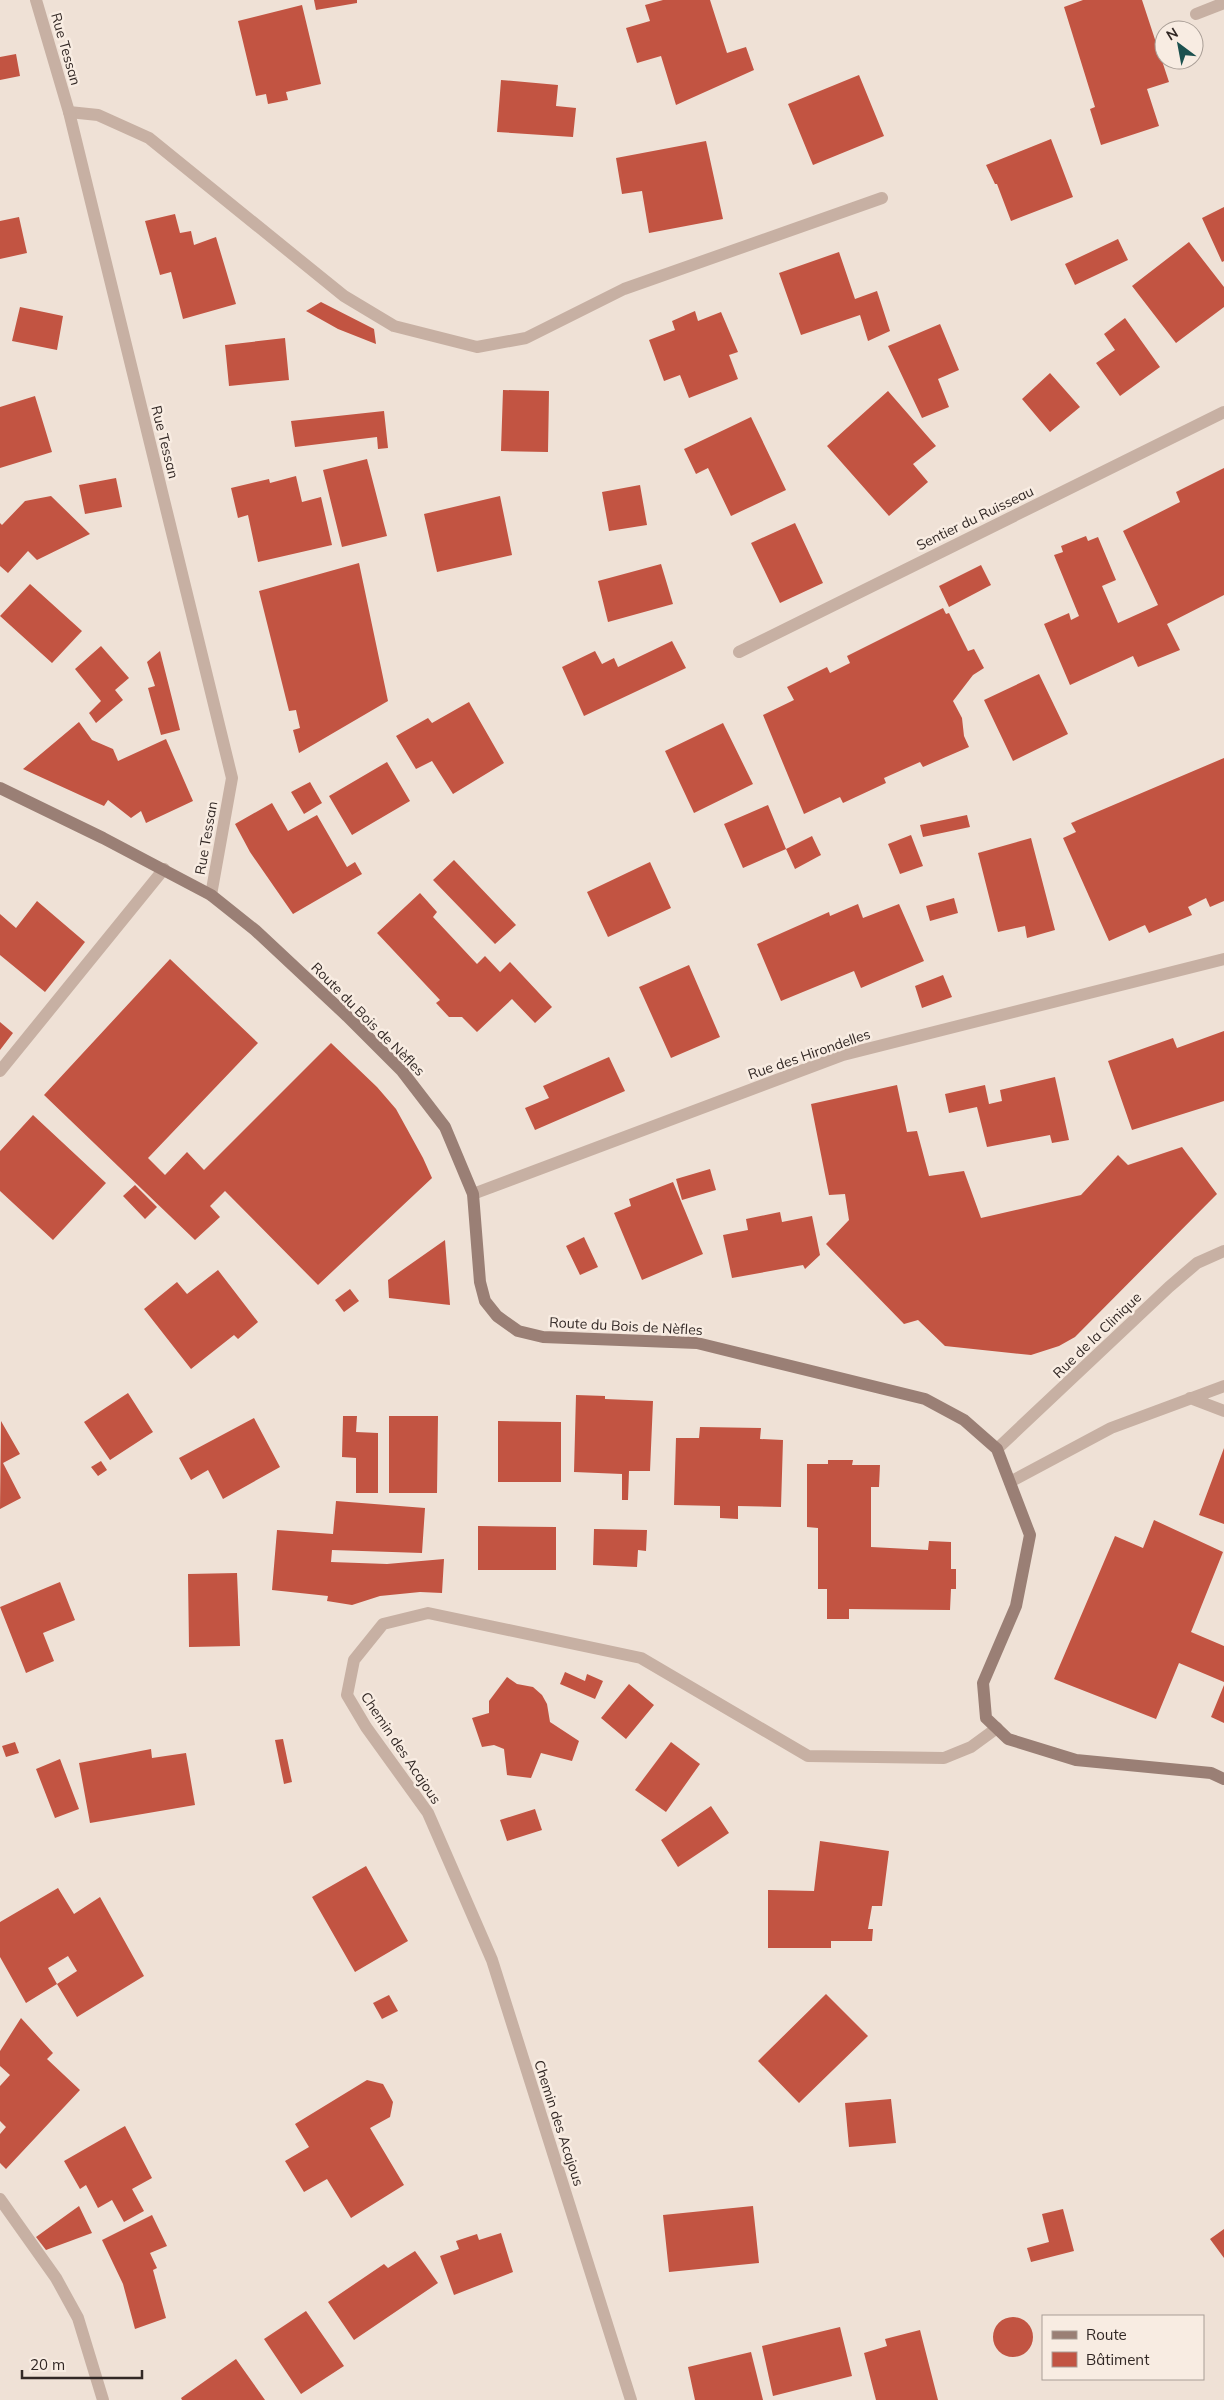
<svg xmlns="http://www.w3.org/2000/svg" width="1224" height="2400" font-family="Mulish,sans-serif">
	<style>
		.building { fill: #c25442 }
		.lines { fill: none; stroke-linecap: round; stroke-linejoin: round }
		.service { stroke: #c7b0a3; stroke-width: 12 }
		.minor { stroke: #c7b0a3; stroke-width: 12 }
		.secondary { stroke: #9a7f75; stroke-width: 12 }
		.labels { text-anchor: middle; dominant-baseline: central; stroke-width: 5; stroke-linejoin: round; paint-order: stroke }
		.street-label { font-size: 14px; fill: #322825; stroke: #f8ece2 }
	</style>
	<rect width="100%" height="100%" fill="#efe1d6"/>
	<!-- building -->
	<path class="building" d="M 314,0 L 357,0 L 357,3 L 316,10 Z
		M 663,0 L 710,0 L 727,53 L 746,47 L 754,70 L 676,105 L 661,56 L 637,63 L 626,28 L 650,21 L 645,5 Z
		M 1083,0 L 1142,0 L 1169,82 L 1147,89 L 1159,126 L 1101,145 L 1090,109 L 1095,107 L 1064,7 Z
		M 302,5 L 321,84 L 286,92 L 288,100 L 268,104 L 266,94 L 256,96 L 238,21 Z
		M 16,54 L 20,76 L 0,80 L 0,57 Z
		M 859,75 L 884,136 L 813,165 L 788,104 Z
		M 501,80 L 558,85 L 556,106 L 576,108 L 573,137 L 497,132 Z
		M 1051,139 L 1073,197 L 1011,221 L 997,184 L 995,184 L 986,165 Z
		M 706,141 L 723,219 L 649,233 L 642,191 L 622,194 L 616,158 Z
		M 1224,207 L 1224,261 L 1222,262 L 1202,218 Z
		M 175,214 L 180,233 L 191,231 L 194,245 L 216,237 L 236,304 L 183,319 L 171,272 L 160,275 L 145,221 Z
		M 19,217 L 27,253 L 0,259 L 0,221 Z
		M 1118,239 L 1128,260 L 1075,285 L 1065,264 Z
		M 1189,242 L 1224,287 L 1224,307 L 1176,343 L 1132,286 Z
		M 839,252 L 855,299 L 877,291 L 890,331 L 868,341 L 860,315 L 801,335 L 779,273 Z
		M 321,302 L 374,329 L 376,344 L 338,329 L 306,311 Z
		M 20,307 L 63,316 L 57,350 L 12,341 Z
		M 695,311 L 698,321 L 721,312 L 738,352 L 729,355 L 738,379 L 689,398 L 680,375 L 664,381 L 649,340 L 675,330 L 672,321 Z
		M 1125,318 L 1160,367 L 1120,396 L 1096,363 L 1115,350 L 1104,334 Z
		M 940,324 L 959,370 L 938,379 L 949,407 L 922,418 L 888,346 Z
		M 285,338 L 289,380 L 229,386 L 225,345 Z
		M 1050,373 L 1080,407 L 1050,432 L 1022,399 Z
		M 503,390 L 549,391 L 548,452 L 501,451 Z
		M 888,391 L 936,446 L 913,464 L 928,482 L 889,516 L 827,446 Z
		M 35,396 L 52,452 L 0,468 L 0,407 Z
		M 384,411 L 388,448 L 378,449 L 377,437 L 295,447 L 291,421 Z
		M 751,417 L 786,490 L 731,516 L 708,468 L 696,474 L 684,449 Z
		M 367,459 L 387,536 L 342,547 L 323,470 Z
		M 1224,468 L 1224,595 L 1167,624 L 1180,650 L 1138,667 L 1133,656 L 1070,685 L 1044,624 L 1069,613 L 1071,620 L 1079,616 L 1054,555 L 1063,552 L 1061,546 L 1086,536 L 1088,541 L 1098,537 L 1116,580 L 1102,586 L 1118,623 L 1158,605 L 1123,531 L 1180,502 L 1176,492 Z
		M 296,476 L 302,502 L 321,497 L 332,545 L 258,562 L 248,515 L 238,518 L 231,488 L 269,479 L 270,483 Z
		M 116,478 L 122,507 L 85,514 L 79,485 Z
		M 640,485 L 647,525 L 609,531 L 602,492 Z
		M 51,496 L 90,534 L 37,560 L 28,551 L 8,573 L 0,566 L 0,523 L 2,525 L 25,501 Z
		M 500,496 L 512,555 L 437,572 L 424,514 Z
		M 795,523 L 823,583 L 780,603 L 751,543 Z
		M 359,563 L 388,701 L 299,753 L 293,730 L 300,728 L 296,710 L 289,711 L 259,591 Z
		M 661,564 L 673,604 L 608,622 L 598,581 Z
		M 981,565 L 991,585 L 949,607 L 939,586 Z
		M 30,584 L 82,631 L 52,663 L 0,616 Z
		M 943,608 L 946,614 L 949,613 L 968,651 L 974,649 L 984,668 L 973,675 L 953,701 L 962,718 L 964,736 L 969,747 L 923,767 L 920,762 L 884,778 L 886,783 L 843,803 L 840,797 L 804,814 L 763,715 L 794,700 L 787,687 L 827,667 L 830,673 L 850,663 L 847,656 Z
		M 672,641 L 686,668 L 584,716 L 562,667 L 595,651 L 602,664 L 614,658 L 618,667 Z
		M 101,646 L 129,678 L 115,690 L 123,700 L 96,723 L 89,713 L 101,701 L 75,669 Z
		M 160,651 L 180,730 L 161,735 L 148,688 L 155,686 L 147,662 Z
		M 1039,674 L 1068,734 L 1013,761 L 984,700 Z
		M 469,702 L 504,763 L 453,794 L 432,761 L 416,769 L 396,736 L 428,718 L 432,723 Z
		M 79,722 L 92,740 L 113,749 L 118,761 L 166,739 L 193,801 L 146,823 L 141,811 L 131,818 L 108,800 L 104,806 L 23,769 Z
		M 723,723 L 753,784 L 694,813 L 665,751 Z
		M 1224,758 L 1224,901 L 1210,907 L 1206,898 L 1188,907 L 1192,915 L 1149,933 L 1145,925 L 1109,941 L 1063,838 L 1076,832 L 1071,823 Z
		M 387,762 L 410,801 L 352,835 L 329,796 Z
		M 310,782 L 322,803 L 304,814 L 291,792 Z
		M 272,803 L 288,831 L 317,815 L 347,867 L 355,862 L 362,874 L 293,914 L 250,852 L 235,824 Z
		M 768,805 L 786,849 L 743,868 L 724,824 Z
		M 967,815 L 970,827 L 923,837 L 920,825 Z
		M 911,835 L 923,866 L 900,874 L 888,844 Z
		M 812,836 L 821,855 L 795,869 L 786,849 Z
		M 1031,838 L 1055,930 L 1027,938 L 1025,926 L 998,932 L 978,853 Z
		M 454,860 L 516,925 L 495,944 L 433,880 Z
		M 650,862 L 671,908 L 608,937 L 587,892 Z
		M 420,893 L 437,912 L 433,917 L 477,964 L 485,956 L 500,972 L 510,962 L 552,1007 L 535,1023 L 512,999 L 477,1032 L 462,1017 L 449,1017 L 436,1003 L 440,1000 L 377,933 Z
		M 954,898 L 958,913 L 930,921 L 926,906 Z
		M 37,901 L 85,942 L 45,992 L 0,955 L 0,914 L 16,928 Z
		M 858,904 L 863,918 L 899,904 L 924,961 L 861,988 L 854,971 L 781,1001 L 757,944 L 829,912 L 830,916 Z
		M 170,959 L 258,1043 L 148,1158 L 165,1175 L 187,1152 L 204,1170 L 331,1043 L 377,1087 L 396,1109 L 423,1158 L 432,1178 L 318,1285 L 225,1191 L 210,1206 L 220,1217 L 195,1240 L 44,1095 Z
		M 689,965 L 720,1037 L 671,1058 L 639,987 Z
		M 943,975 L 952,997 L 922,1008 L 915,986 Z
		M 0,1022 L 13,1033 L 0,1050 Z
		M 1224,1031 L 1224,1101 L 1132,1130 L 1108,1061 L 1173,1038 L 1177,1048 Z
		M 609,1057 L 625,1091 L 535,1130 L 525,1108 L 549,1098 L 543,1086 Z
		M 1055,1077 L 1069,1140 L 1052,1143 L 1050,1135 L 987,1147 L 977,1107 L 949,1113 L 945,1094 L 985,1085 L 989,1104 L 1002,1101 L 1000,1090 Z
		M 897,1085 L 907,1132 L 917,1131 L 929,1176 L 964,1171 L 981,1218 L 1081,1195 L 1118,1155 L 1128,1165 L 1182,1147 L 1217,1194 L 1075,1337 L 1059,1346 L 1031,1355 L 945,1346 L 918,1320 L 904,1324 L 826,1244 L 849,1220 L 845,1194 L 829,1195 L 811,1104 Z
		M 33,1115 L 106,1183 L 53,1240 L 0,1191 L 0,1151 Z
		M 710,1169 L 716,1190 L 682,1200 L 676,1179 Z
		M 673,1182 L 703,1254 L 642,1280 L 614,1213 L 631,1206 L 629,1199 Z
		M 135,1185 L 157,1207 L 145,1219 L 123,1196 Z
		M 780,1212 L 782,1222 L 812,1216 L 820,1255 L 805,1269 L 803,1265 L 732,1278 L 723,1235 L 748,1230 L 746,1219 Z
		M 584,1237 L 598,1267 L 580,1275 L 566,1246 Z
		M 445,1240 L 450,1305 L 389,1298 L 388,1280 Z
		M 218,1270 L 258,1322 L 238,1339 L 234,1335 L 191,1369 L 144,1309 L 177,1282 L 187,1294 Z
		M 350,1289 L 359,1301 L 344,1312 L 335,1300 Z
		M 128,1393 L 153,1432 L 110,1460 L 84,1422 Z
		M 576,1395 L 605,1396 L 605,1399 L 653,1401 L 650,1471 L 629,1471 L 628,1500 L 622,1500 L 622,1474 L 574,1472 Z
		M 343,1416 L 357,1416 L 356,1432 L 378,1433 L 378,1493 L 356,1493 L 356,1458 L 342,1457 Z
		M 389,1416 L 438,1416 L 437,1493 L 389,1493 Z
		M 254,1418 L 280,1467 L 223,1499 L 208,1470 L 191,1480 L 179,1458 Z
		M 1,1421 L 20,1454 L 3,1463 L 21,1498 L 0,1509 Z
		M 498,1421 L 561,1422 L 561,1482 L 498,1482 Z
		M 700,1427 L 761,1428 L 760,1439 L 783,1440 L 781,1507 L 738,1506 L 738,1519 L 720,1518 L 720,1506 L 674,1505 L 676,1438 L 699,1438 Z
		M 1224,1448 L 1224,1524 L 1199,1515 Z
		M 828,1460 L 853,1460 L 852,1465 L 880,1465 L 879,1487 L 871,1487 L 871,1547 L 928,1550 L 929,1541 L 951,1542 L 951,1569 L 956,1569 L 956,1589 L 951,1589 L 950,1610 L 849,1609 L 849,1619 L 827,1619 L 827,1589 L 818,1589 L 818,1528 L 807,1527 L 807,1464 L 828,1464 Z
		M 101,1461 L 107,1470 L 98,1476 L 91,1467 Z
		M 336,1501 L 425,1508 L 422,1553 L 332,1550 L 331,1562 L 387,1564 L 444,1559 L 442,1593 L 420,1592 L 380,1596 L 352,1605 L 327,1601 L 328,1596 L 272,1590 L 277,1530 L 333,1534 Z
		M 1154,1520 L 1223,1552 L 1191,1632 L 1224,1646 L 1224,1682 L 1179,1663 L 1156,1719 L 1054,1679 L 1115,1536 L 1143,1548 Z
		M 478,1526 L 556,1527 L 556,1570 L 478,1570 Z
		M 594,1529 L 647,1530 L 646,1551 L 638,1550 L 637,1567 L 593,1565 Z
		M 237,1573 L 240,1646 L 189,1647 L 188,1574 Z
		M 60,1582 L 75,1620 L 43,1633 L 54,1661 L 26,1673 L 0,1607 Z
		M 565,1672 L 585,1681 L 587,1674 L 603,1681 L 595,1699 L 560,1684 Z
		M 507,1677 L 517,1684 L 533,1687 L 542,1695 L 547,1704 L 550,1722 L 579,1741 L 572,1761 L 541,1753 L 531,1778 L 507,1775 L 504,1749 L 494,1745 L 482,1747 L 472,1718 L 489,1713 L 489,1701 Z
		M 629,1684 L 654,1705 L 626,1739 L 601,1718 Z
		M 1224,1685 L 1224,1723 L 1211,1717 Z
		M 283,1739 L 292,1782 L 284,1784 L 275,1740 Z
		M 15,1742 L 19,1753 L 6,1757 L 2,1746 Z
		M 671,1742 L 700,1764 L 666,1812 L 635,1790 Z
		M 151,1749 L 152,1758 L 186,1753 L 195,1805 L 90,1823 L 79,1763 Z
		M 60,1759 L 79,1809 L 55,1818 L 36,1769 Z
		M 711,1806 L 729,1833 L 678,1867 L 661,1840 Z
		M 535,1809 L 542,1830 L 507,1841 L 500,1820 Z
		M 820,1841 L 889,1851 L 882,1906 L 872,1906 L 868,1929 L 873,1929 L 872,1941 L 831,1941 L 831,1948 L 768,1948 L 768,1890 L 814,1891 Z
		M 366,1866 L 408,1941 L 355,1972 L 312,1897 Z
		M 58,1888 L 74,1914 L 100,1897 L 144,1976 L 77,2017 L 57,1984 L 77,1971 L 68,1956 L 48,1968 L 57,1984 L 26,2003 L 0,1957 L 0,1922 Z
		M 826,1994 L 868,2036 L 799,2103 L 758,2061 Z
		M 389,1995 L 398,2011 L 382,2019 L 373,2003 Z
		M 21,2018 L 53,2053 L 47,2059 L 80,2090 L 6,2169 L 0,2163 L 0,2134 L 6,2127 L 0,2121 L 0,2086 L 10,2075 L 0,2066 L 0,2051 Z
		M 367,2080 L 383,2084 L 393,2102 L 390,2117 L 370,2128 L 404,2185 L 351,2218 L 327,2179 L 304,2192 L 285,2161 L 309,2147 L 295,2124 Z
		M 891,2099 L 896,2143 L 849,2147 L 845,2103 Z
		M 125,2126 L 152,2178 L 132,2189 L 144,2211 L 124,2222 L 112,2200 L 98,2208 L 86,2185 L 80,2189 L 64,2161 Z
		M 79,2206 L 92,2233 L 46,2250 L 36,2237 Z
		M 753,2206 L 759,2263 L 669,2272 L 663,2215 Z
		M 1063,2209 L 1074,2251 L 1031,2262 L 1027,2248 L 1049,2242 L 1042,2214 Z
		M 152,2215 L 167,2246 L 150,2253 L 157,2268 L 153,2270 L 166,2318 L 135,2329 L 123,2284 L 102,2240 Z
		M 1224,2229 L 1224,2258 L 1210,2239 Z
		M 501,2233 L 513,2272 L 454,2295 L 440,2256 L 459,2249 L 456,2241 L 477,2234 L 479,2240 Z
		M 415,2251 L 438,2283 L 354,2340 L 328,2302 L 384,2264 L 388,2268 Z
		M 306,2311 L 344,2366 L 301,2394 L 264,2339 Z
		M993 2337a20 20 0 1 1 40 0a20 20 0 1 1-40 0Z
		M 840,2327 L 852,2376 L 773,2396 L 762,2346 Z
		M 920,2330 L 938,2400 L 876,2400 L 864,2353 L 887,2346 L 885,2339 Z
		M 751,2352 L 763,2400 L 695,2400 L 688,2367 Z
		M 236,2359 L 265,2400 L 182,2400 L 181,2398 Z"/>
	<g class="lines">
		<!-- service -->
		<path class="service" d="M 69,112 L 98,115 L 149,138 L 344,296 L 394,326 L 477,347 L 526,338 L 624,289 L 882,198
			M 1190,1398 L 1224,1411
			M 1010,1482 L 1111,1428 L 1224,1386"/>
		<!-- minor -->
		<path class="minor" d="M 36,0 L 69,112 L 232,778 L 211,895
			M 1196,14 L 1224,3
			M 739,652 L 1224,412
			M 0,1071 L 164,869
			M 473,1194 L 843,1055 L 1224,959
			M 997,1449 L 1169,1287 L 1197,1263 L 1224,1251
			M 0,2199 L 56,2278 L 78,2318 L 103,2400
			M 631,2400 L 492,1960 L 428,1813 L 366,1727 L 347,1695 L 354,1660 L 383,1624 L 428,1613 L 641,1658 L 808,1756 L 944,1758 L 971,1747 L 997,1728"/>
		<!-- secondary -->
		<path class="secondary" d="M 0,788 L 103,838 L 211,895 L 255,930 L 347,1016 L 402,1071 L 445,1127 L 473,1194 L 480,1282 L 485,1301 L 497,1316 L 518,1331 L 543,1337 L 697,1343 L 925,1399 L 964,1420 L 997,1449 L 1030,1535 L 1016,1606 L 983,1683 L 986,1718 L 1008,1739 L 1076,1760 L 1211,1773 L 1224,1779"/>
	</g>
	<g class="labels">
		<!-- street labels -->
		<g class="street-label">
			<text transform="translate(66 49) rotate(74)">Rue Tessan</text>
			<text transform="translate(165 442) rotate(76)">Rue Tessan</text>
			<text transform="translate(975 518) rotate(-26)">Sentier du Ruisseau</text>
			<text transform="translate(206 838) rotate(-80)">Rue Tessan</text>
			<text transform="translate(368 1019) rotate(45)">Route du Bois de Nèfles</text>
			<text transform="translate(809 1054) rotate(-19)">Rue des Hirondelles</text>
			<text transform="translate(626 1326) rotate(3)">Route du Bois de Nèfles</text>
			<text transform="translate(1097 1335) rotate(-44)">Rue de la Clinique</text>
			<text transform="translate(401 1748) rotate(56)">Chemin des Acajous</text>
			<text transform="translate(559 2123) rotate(72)">Chemin des Acajous</text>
		</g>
	</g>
	<!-- legend -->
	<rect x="1042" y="2315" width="162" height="65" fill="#f8ece2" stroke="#a99e96"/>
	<rect x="1052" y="2331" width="25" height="8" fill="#9a7f75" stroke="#a99e96"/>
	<text x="1086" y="2340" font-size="15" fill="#322825">Route</text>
	<rect x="1052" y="2352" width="25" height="15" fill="#c25442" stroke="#a99e96"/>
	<text x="1086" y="2365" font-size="15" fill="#322825">Bâtiment</text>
	<!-- north arrow -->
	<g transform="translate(1179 45) rotate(328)"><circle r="24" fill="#f8ece2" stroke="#a99e96"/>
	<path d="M0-4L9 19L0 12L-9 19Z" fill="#1c514f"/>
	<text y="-8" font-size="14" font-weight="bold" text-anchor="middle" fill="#322825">N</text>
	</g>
	<!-- scale -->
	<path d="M22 2370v8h120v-8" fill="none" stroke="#322825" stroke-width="2.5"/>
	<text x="30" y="2370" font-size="15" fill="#322825" stroke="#f8ece2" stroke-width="4" paint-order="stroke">20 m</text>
</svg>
